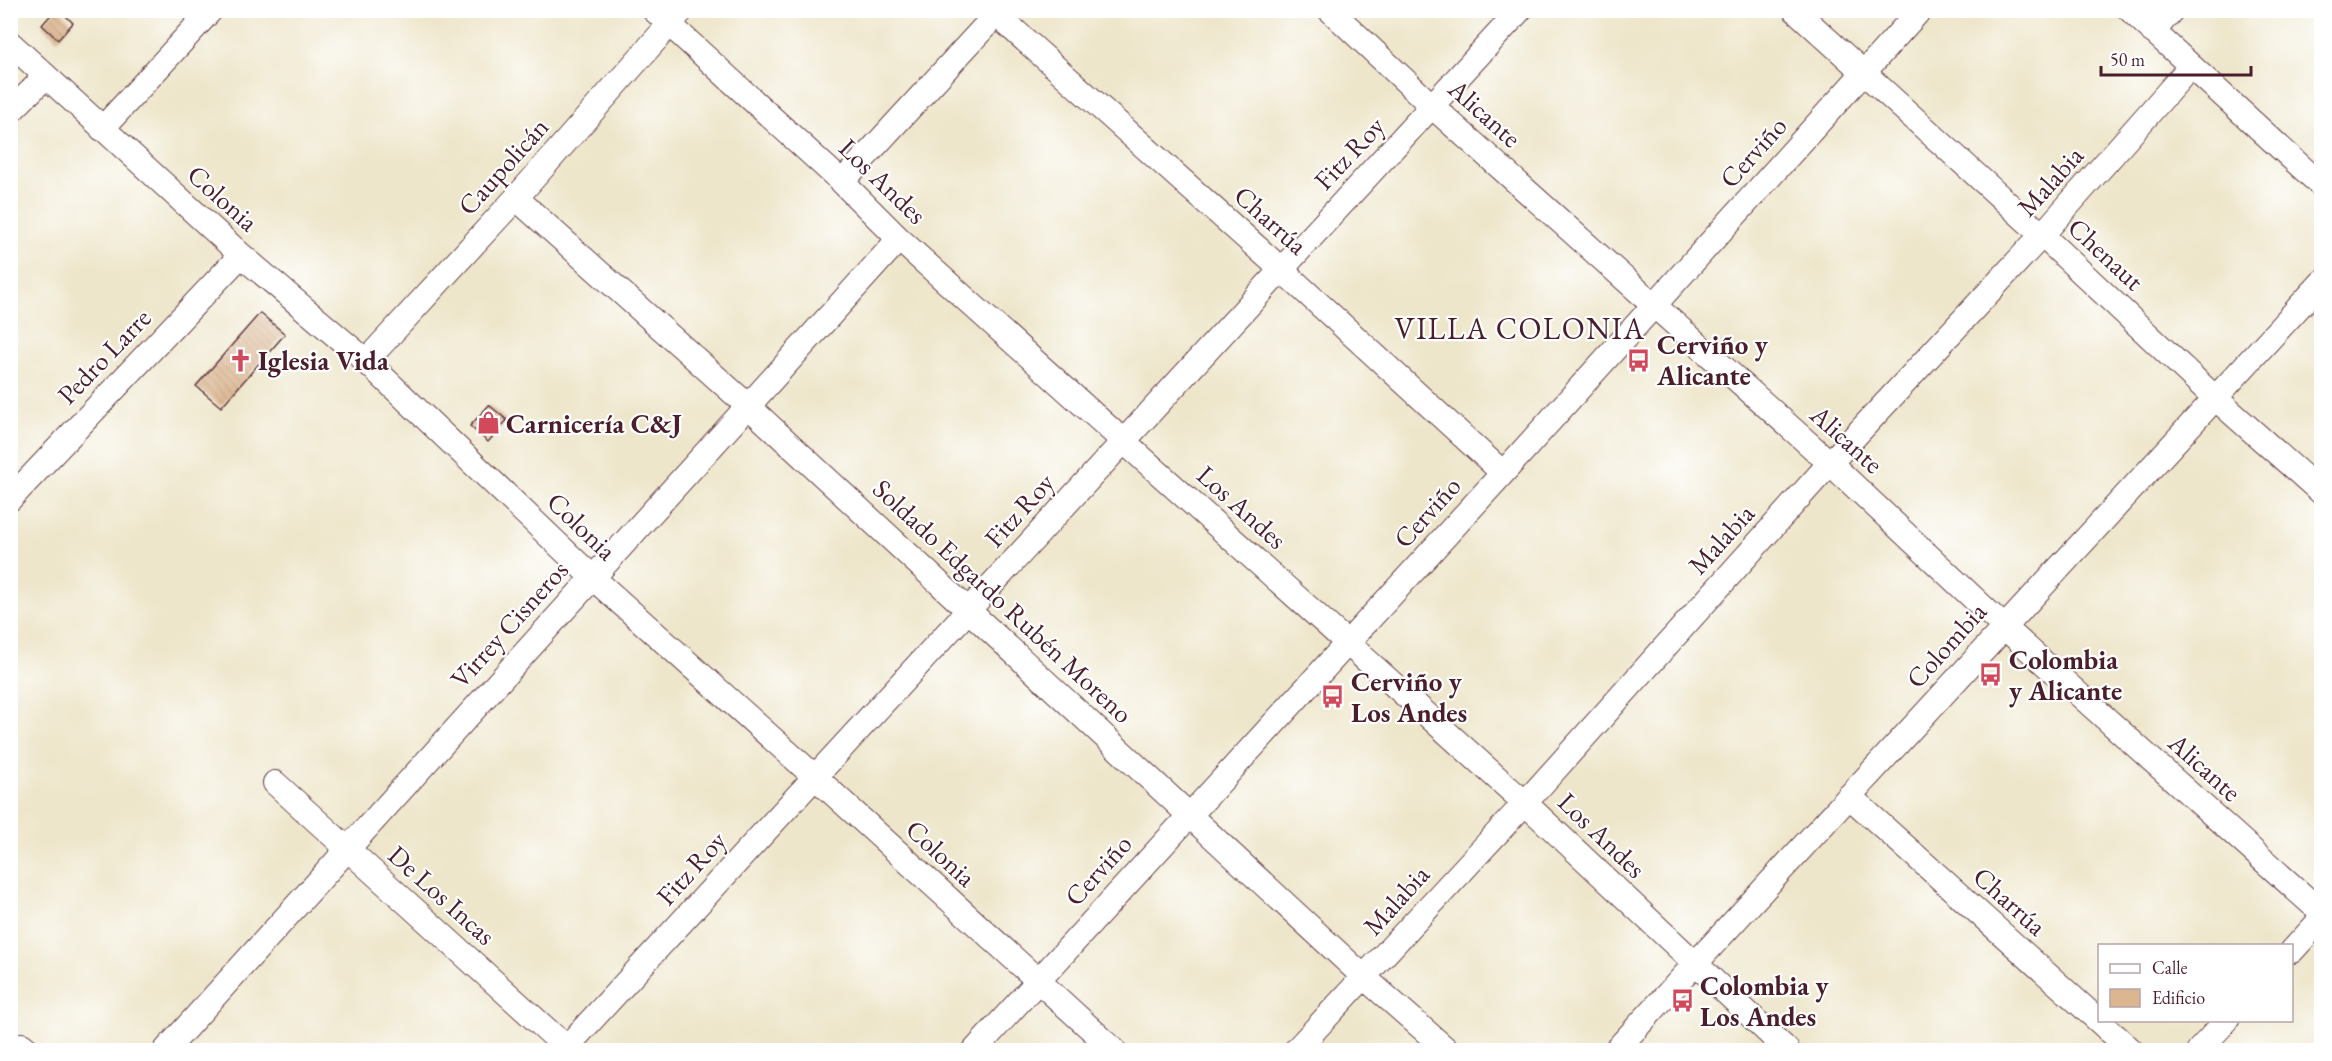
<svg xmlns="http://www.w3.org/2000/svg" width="2332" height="1061" font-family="'EB Garamond',serif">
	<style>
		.building { fill: url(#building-back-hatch) }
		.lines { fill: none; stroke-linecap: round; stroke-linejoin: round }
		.minor-casing { stroke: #633d43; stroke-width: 26 }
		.minor { stroke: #fff; stroke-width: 24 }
		.labels { text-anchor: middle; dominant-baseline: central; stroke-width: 4.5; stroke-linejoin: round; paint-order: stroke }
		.street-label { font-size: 27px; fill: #4a1f2b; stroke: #fff }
		.poi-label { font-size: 27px; font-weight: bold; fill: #4a1f2b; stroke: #fff; text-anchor: start }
		.quarter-label { font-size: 30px; letter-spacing: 1.5px; fill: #4a1f2b; stroke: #fff }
	</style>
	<defs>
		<pattern id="building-back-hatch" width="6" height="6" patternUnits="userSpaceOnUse" patternTransform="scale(1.5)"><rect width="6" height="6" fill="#dbb690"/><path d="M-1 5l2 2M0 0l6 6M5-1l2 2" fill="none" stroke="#bd9c7c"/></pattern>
	</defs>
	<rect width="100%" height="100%" fill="#fff"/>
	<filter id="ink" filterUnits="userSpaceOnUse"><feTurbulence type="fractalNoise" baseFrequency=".0167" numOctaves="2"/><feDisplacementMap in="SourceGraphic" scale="12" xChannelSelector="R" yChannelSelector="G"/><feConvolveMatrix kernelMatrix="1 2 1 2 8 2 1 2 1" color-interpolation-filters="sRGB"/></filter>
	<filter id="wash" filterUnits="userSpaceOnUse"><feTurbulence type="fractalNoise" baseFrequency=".008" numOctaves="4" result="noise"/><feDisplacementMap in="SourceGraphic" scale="24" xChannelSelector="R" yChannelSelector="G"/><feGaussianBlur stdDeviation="1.35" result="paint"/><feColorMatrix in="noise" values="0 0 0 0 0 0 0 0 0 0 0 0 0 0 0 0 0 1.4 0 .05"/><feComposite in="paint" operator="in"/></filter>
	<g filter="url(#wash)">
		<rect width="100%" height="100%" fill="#eee6cb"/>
		<g id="blocks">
			<!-- building -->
			<path class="building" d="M 55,10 L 60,10 L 73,23 L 58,40 L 42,25 Z
				M 260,313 L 285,334 L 221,407 L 196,386 Z
				M 489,405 L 507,420 L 488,442 L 470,426 Z"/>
		</g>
	</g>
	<g filter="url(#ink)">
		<use href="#blocks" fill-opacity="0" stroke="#633d43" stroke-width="1.5"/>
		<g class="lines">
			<defs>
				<path id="minor" d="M 654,10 L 842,182 L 899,239 L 1525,803 L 1787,1050
					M 1330,10 L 1433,107 L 1830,463 L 2004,627 L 2322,913
					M 1795,10 L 2042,235 L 2214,397 L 2322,493
					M 2130,10 L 2322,186
					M 996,14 L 1282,270 L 1503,473
					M 2153,32 L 2172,10
					M 10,43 L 241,255 L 366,361 L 592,577 L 814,776 L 1114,1050
					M 10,112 L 46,76
					M 102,129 L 211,10
					M 842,182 L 1000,10
					M 516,198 L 747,405 L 1365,978 L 1447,1050
					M 366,361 L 516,198 L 682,10
					M 10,499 L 241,255
					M 275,783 L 569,1050
					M 1849,796 L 2131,1050
					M 2292,951 L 2322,918
					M 22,1045 L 28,1050
					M 166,1050 L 899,239
					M 564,1050 L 1520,10
					M 975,1050 L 1503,473 L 1920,10
					M 1296,1050 L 1525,803 L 1830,463 L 2042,235 L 2190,67
					M 1616,1050 L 2322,282
					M 2199,1050 L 2227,1020"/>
			</defs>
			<!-- minor casing -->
			<use href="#minor" class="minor-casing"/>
			<!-- minor -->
			<use href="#minor" class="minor"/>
		</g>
	</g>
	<!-- icons -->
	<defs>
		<symbol id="church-bare" viewBox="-9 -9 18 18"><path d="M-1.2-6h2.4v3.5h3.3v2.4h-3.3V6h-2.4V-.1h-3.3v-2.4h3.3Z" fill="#d1495b" stroke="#fff" stroke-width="2.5" paint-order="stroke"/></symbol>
		<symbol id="bus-bare" viewBox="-9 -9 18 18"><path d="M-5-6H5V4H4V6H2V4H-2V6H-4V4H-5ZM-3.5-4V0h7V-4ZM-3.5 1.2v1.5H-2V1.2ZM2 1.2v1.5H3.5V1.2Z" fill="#d1495b" stroke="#fff" stroke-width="2.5" paint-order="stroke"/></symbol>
		<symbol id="shop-bare" viewBox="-9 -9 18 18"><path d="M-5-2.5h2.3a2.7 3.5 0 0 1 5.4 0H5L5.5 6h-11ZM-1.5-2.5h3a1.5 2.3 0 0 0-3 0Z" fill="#d1495b" stroke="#fff" stroke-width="2.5" paint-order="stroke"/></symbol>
	</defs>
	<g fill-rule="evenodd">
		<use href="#church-bare" x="224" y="344" width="33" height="33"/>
		<use href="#bus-bare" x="1622" y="344" width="33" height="33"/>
		<use href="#shop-bare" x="472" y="406" width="33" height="33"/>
		<use href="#bus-bare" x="1974" y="658" width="33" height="33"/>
		<use href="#bus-bare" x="1316" y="680" width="33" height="33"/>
		<use href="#bus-bare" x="1666" y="984" width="33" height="33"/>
	</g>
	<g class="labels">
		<!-- street labels -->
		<g class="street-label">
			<text transform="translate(1485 113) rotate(42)">Alicante</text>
			<text transform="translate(1753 152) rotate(-48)">Cerviño</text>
			<text transform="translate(1349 153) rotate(-47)">Fitz Roy</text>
			<text transform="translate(503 166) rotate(-48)">Caupolicán</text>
			<text transform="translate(883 181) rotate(44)">Los Andes</text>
			<text transform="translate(2050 181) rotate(-48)">Malabia</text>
			<text transform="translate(223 198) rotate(42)">Colonia</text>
			<text transform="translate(1271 220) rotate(42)">Charrúa</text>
			<text transform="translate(2106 254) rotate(43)">Chenaut</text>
			<text transform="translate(104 356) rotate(-46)">Pedro Larre</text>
			<text transform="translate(1847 439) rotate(42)">Alicante</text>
			<text transform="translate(1242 507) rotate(42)">Los Andes</text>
			<text transform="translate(1019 510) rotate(-48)">Fitz Roy</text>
			<text transform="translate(1427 512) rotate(-48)">Cerviño</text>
			<text transform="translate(582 526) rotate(44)">Colonia</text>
			<text transform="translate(1721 539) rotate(-48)">Malabia</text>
			<text transform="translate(1003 601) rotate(43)">Soldado Edgardo Rubén Moreno</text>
			<text transform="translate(509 624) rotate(-48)">Virrey Cisneros</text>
			<text transform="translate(1946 645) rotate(-48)">Colombia</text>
			<text transform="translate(2205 767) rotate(42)">Alicante</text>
			<text transform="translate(1602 835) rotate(44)">Los Andes</text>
			<text transform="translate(941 853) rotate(43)">Colonia</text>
			<text transform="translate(691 868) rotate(-48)">Fitz Roy</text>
			<text transform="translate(1098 870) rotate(-48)">Cerviño</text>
			<text transform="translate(442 895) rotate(42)">De Los Incas</text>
			<text transform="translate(1396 900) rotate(-48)">Malabia</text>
			<text transform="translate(2010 901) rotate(42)">Charrúa</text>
		</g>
		<!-- poi labels -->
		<g class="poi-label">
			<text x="1657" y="344">Cerviño y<tspan x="1657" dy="31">Alicante</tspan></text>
			<text x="258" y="360">Iglesia Vida</text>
			<text x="506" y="423">Carnicería C&amp;J</text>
			<text x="2009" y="659">Colombia<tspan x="2009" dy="31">y Alicante</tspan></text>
			<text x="1351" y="681">Cerviño y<tspan x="1351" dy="31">Los Andes</tspan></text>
			<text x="1700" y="985">Colombia y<tspan x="1700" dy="31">Los Andes</tspan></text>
		</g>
		<!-- quarter labels -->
		<g class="quarter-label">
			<text x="1520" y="328">VILLA COLONIA</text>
		</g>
	</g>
	<!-- margin -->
	<rect width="2332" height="1061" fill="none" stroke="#fff" stroke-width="36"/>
	<!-- legend -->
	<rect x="2098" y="944" width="195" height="78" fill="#ffffff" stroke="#b7a5aa" stroke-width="1.5"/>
	<rect x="2110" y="964" width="30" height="9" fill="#ffffff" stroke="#b7a5aa" stroke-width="1.5"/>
	<text x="2152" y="974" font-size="18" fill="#4a1f2b">Calle</text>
	<rect x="2110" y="989" width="30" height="18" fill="#dbb690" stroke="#b7a5aa" stroke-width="1.5"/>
	<text x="2152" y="1004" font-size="18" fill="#4a1f2b">Edificio</text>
	<!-- scale -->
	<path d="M2101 66v9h150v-9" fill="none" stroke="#4a1f2b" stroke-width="3"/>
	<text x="2110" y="66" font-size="18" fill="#4a1f2b" stroke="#ffffff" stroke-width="4.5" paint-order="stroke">50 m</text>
</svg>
